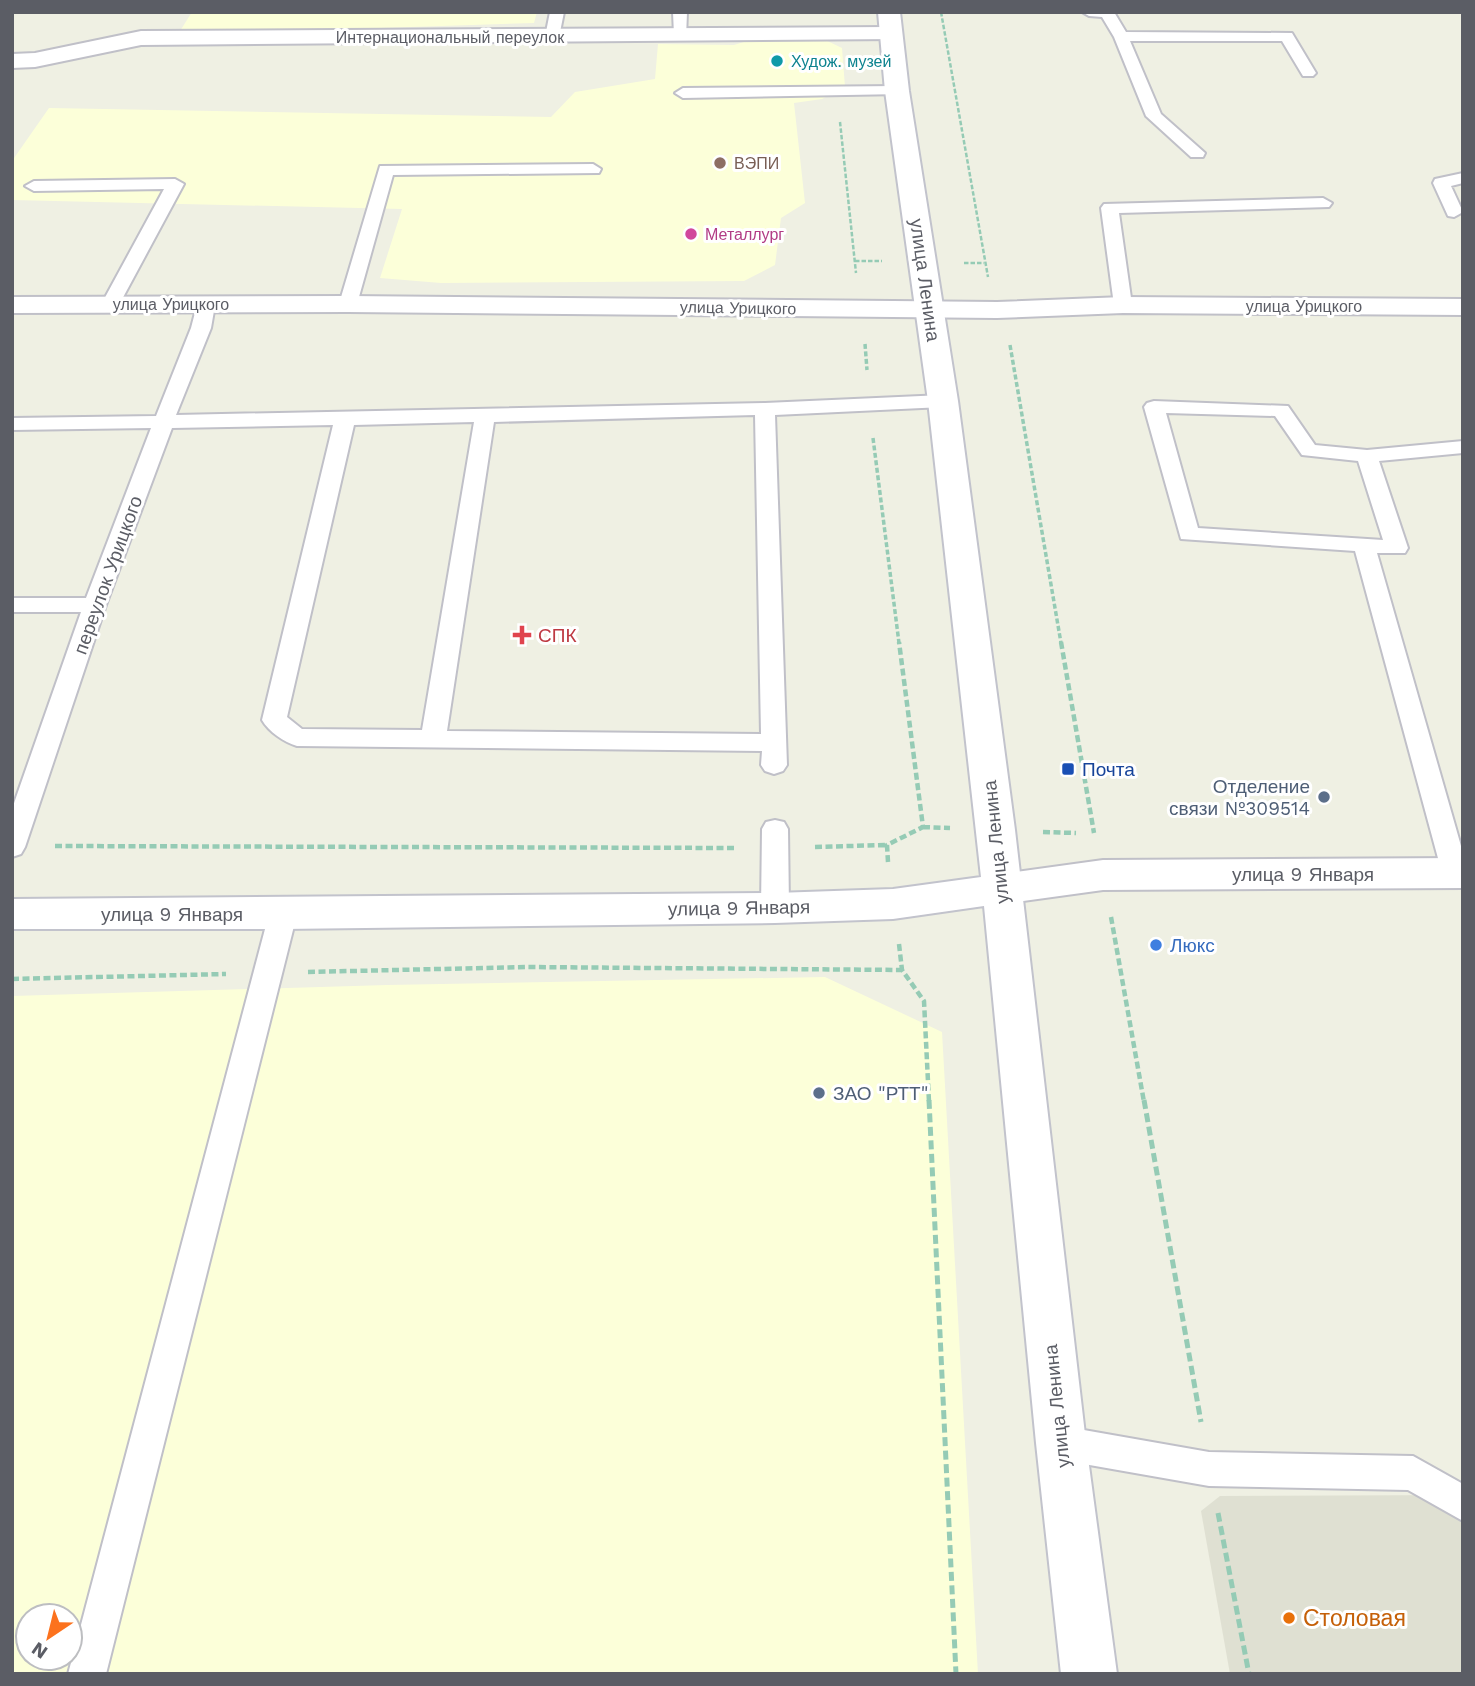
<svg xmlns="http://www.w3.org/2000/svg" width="1475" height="1686" font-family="'Work Sans',sans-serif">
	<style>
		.commercial { fill: #fcffd9; fill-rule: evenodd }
		.education { fill: #dfe0d2 }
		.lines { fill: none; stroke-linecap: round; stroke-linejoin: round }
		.lane-casing { stroke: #c0c0c8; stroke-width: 4 }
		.street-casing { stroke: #c0c0c8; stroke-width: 4 }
		.secondary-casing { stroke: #c2c3cc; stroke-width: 4 }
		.path-far3 { stroke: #95cbb5; stroke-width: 2.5; stroke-dasharray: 4.5 2; stroke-linecap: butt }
		.path-far2 { stroke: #95cbb5; stroke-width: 3.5; stroke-dasharray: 5 2.5; stroke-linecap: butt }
		.path-far1 { stroke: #95cbb5; stroke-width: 4.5; stroke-dasharray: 7 3.5; stroke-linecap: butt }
		.path { stroke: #95cbb5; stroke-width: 5; stroke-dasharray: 9 4.5; stroke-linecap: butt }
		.lane { fill: #fff; fill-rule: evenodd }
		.street { fill: #fff; fill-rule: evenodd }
		.secondary { fill: #fff; fill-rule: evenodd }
		.culture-dot { fill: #0f9aa8; stroke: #fff; stroke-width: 2.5 }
		.education-dot { fill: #8d6e63; stroke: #fff; stroke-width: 2.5 }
		.hotel-dot { fill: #d1479c; stroke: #fff; stroke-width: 2.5 }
		.health-dot { fill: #e0444e; stroke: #fff; stroke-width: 2.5 }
		.transit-dot { fill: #1a4fb4; stroke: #fff; stroke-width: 2.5 }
		.service-dot { fill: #5c6f8a; stroke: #fff; stroke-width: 2.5 }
		.shop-dot { fill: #3f7fe0; stroke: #fff; stroke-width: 2.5 }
		.food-dot { fill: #e8710a; stroke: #fff; stroke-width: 2.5 }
		.labels { text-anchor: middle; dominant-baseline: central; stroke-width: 6; stroke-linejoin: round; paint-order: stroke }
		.far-street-label { font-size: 16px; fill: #5b5d65; stroke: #fff }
		.far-culture-label { font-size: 16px; fill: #0d838f; stroke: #fff; text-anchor: start }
		.far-education-label { font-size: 16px; fill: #785e54; stroke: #fff; text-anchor: start }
		.far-hotel-label { font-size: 16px; fill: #b23c85; stroke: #fff; text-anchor: start }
		.street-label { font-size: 19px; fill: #5b5d65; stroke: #fff }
		.health-label { font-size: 19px; fill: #be3a42; stroke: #fff; text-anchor: start }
		.transit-label { font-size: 19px; fill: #164399; stroke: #fff; text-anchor: start }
		.service-label { font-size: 19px; fill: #4e5e75; stroke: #fff; text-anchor: end }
		.shop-label { font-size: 19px; fill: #366cbe; stroke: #fff; text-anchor: start }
		.near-food-label { font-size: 23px; fill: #c56008; stroke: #fff; text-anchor: start }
	</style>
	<rect width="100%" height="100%" fill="#eff0e3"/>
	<!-- commercial -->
	<path class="commercial" d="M 192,12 L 537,12 L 534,23 L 349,29 L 180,31 Z
		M 760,37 L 819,37 L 842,48 L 845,87 L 822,99 L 794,103 L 805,203 L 781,218 L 775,265 L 744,281 L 441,283 L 380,278 L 402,209 L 12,200 L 12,161 L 49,108 L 551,117 L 575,92 L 655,79 L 658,44 L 734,45 Z
		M 825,977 L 942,1032 L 978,1674 L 12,1674 L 12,996 L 387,985 ZM 28,1616 L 70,1616 L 70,1658 L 28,1658 Z"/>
	<!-- education -->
	<path class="education" d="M 1463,1495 L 1463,1674 L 1230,1674 L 1201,1511 L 1220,1496 Z"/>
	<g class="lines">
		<defs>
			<path id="lane" d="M 550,12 L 564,12 L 559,37 L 552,41 L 545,37 Z
				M 673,12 L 687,12 L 686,38 L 681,39 L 674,35 Z
				M 1082,12 L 1114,12 L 1126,32 L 1292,33 L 1316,73 L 1313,76 L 1303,76 L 1282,41 L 1130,41 L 1161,114 L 1205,153 L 1203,157 L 1191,157 L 1146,116 L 1114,37 L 1102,17 L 1089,16 Z
				M 897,86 L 903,88 L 905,91 L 903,94 L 683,98 L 675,93 L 683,88 Z
				M 593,164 L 601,169 L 599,173 L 393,175 L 357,304 L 348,310 L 339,304 L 380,166 Z
				M 1463,173 L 1463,183 L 1451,186 L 1463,212 L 1454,217 L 1448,216 L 1433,183 L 1435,179 Z
				M 175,179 L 184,184 L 120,303 L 111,309 L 102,303 L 164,189 L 34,191 L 25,186 L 34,181 Z
				M 1323,198 L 1332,203 L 1329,207 L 1119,213 L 1132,305 L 1123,311 L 1114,305 L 1101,208 L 1104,204 Z
				M 206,299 L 215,305 L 211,328 L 176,415 L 765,403 L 943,395 L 950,397 L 953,401 L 950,405 L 943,407 L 775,415 L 787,765 L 783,771 L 774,774 L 765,771 L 761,765 L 762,751 L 297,746 C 284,742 269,732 262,720 L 333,425 L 172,428 L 106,605 L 25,847 L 21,854 L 12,857 L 12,809 L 81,612 L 12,612 L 12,598 L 86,598 L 151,428 L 12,430 L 12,418 L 156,416 L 191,328 L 197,305 ZM 755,415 L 761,734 L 447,731 L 494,422 ZM 474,422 L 422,730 L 302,729 L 287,717 L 354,425 Z
				M 1154,401 L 1288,406 L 1315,445 L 1367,450 L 1463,441 L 1463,453 L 1379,461 L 1408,548 L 1405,553 L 1377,553 L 1463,853 L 1463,881 L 1455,883 L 1446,880 L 1442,873 L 1355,551 L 1181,539 L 1144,407 L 1147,403 ZM 1166,413 L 1275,416 L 1302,455 L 1358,461 L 1383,540 L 1198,528 Z
				M 775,820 L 784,822 L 788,829 L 789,908 L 785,915 L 775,918 L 765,915 L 761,908 L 762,829 L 766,822 Z
				M 283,904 L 293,907 L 297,914 L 106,1674 L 68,1674 L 269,914 L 273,907 Z
				M 1061,1426 L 1209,1452 L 1413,1456 L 1463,1484 L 1463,1521 L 1408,1490 L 1209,1486 L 1061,1460 L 1049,1455 L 1044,1443 L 1049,1431 Z"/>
			<path id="street" d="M 891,27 L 899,29 L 902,34 L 899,39 L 141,45 L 35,67 L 12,68 L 12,54 L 35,53 L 141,31 Z
				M 348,296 L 997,302 L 1123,297 L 1463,299 L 1463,315 L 1123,313 L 997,318 L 348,312 L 12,313 L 12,297 Z
				M 1463,858 L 1463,888 L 1103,890 L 1001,904 L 987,899 L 981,889 L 987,879 L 1001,874 L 1103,860 Z"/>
			<path id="secondary" d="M 878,12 L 900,12 L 909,91 L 958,401 L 1015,830 L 1086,1443 L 1117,1674 L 1061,1674 L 1036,1443 L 984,906 L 893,919 L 775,923 L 283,929 L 12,929 L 12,899 L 775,893 L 893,889 L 981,877 L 928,401 L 885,91 Z"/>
		</defs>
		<!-- lane casing -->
		<use href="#lane" class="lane-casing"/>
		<!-- street casing -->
		<use href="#street" class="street-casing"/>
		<!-- secondary casing -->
		<use href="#secondary" class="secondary-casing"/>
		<!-- path-far3 -->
		<path class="path-far3" d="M 941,12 L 988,277
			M 840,122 L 856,273
			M 855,261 L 882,261
			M 964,263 L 984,263"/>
		<!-- path-far2 -->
		<path class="path-far2" d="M 865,344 L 867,370
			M 1010,345 L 1061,643
			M 873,438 L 899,643"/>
		<!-- path-far1 -->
		<path class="path-far1" d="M 1061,642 L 1094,833
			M 923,827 L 950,828
			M 1043,832 L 1076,833
			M 55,846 L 736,848
			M 815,847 L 886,845
			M 888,862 L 887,845 L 923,827 L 899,642
			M 1111,917 L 1144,1102
			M 899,944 L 902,970 L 924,1001 L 929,1102
			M 308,972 L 527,967 L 902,970
			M 12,979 L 226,974"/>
		<!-- path -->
		<path class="path" d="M 929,1100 L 956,1674
			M 1144,1100 L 1201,1422
			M 1218,1513 L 1249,1674"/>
		<!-- lane -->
		<use href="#lane" class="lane"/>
		<!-- street -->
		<use href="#street" class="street"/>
		<!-- secondary -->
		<use href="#secondary" class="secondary"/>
	</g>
	<!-- markers -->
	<circle class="culture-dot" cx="777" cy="61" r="7"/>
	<circle class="education-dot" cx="720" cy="163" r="7"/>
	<circle class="hotel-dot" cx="691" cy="234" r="7"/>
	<path class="health-dot" d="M518.5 624.5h7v7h7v7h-7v7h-7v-7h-7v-7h7z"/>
	<rect class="transit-dot" x="1061" y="762" width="14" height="14" rx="3.5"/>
	<g class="service-dot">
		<circle cx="1324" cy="797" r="7"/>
		<circle cx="819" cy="1093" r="7"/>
	</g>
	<circle class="shop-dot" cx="1156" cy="945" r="7"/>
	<circle class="food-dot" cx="1289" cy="1618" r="7"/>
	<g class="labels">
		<!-- far-street labels -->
		<g class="far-street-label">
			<text x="450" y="37">Интернациональный переулок</text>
			<text x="171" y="304">улица Урицкого</text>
			<text x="1304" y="306">улица Урицкого</text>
			<text transform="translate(738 308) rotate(1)">улица Урицкого</text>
		</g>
		<!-- far-culture labels -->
		<g class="far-culture-label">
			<text x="791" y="61">Худож. музей</text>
		</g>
		<!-- far-education labels -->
		<g class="far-education-label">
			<text x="734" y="163">ВЭПИ</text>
		</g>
		<!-- far-hotel labels -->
		<g class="far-hotel-label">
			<text x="705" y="234">Металлург</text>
		</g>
		<!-- street labels -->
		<g class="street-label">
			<text transform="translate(925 280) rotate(82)">улица Ленина</text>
			<text transform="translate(108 575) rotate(-70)">переулок Урицкого</text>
			<text transform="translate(996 842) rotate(-96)">улица Ленина</text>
			<text x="1303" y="874">улица 9 Января</text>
			<text transform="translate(739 908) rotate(-1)">улица 9 Января</text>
			<text x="172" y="914">улица 9 Января</text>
			<text transform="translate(1057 1406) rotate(-96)">улица Ленина</text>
		</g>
		<!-- health labels -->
		<g class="health-label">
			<text x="538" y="635">СПК</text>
		</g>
		<!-- transit labels -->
		<g class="transit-label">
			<text x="1082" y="769">Почта</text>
		</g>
		<!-- service labels -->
		<g class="service-label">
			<text x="1310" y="786">Отделение<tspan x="1310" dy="22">связи №309514</tspan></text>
			<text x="833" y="1093" text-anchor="start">ЗАО "РТТ"</text>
		</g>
		<!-- shop labels -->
		<g class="shop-label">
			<text x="1170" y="945">Люкс</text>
		</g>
		<!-- near-food labels -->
		<g class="near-food-label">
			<text x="1303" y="1618">Столовая</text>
		</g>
	</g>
	<!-- border -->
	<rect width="1475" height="1686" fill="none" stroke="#5b5d65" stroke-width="28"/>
	<!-- north arrow -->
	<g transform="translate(49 1637) rotate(215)"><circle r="33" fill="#ffffff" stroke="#bdbec1" stroke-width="2"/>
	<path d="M0-5L12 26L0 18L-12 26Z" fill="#fc721d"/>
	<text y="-10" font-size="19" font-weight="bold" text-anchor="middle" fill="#5b5d65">N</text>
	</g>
</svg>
